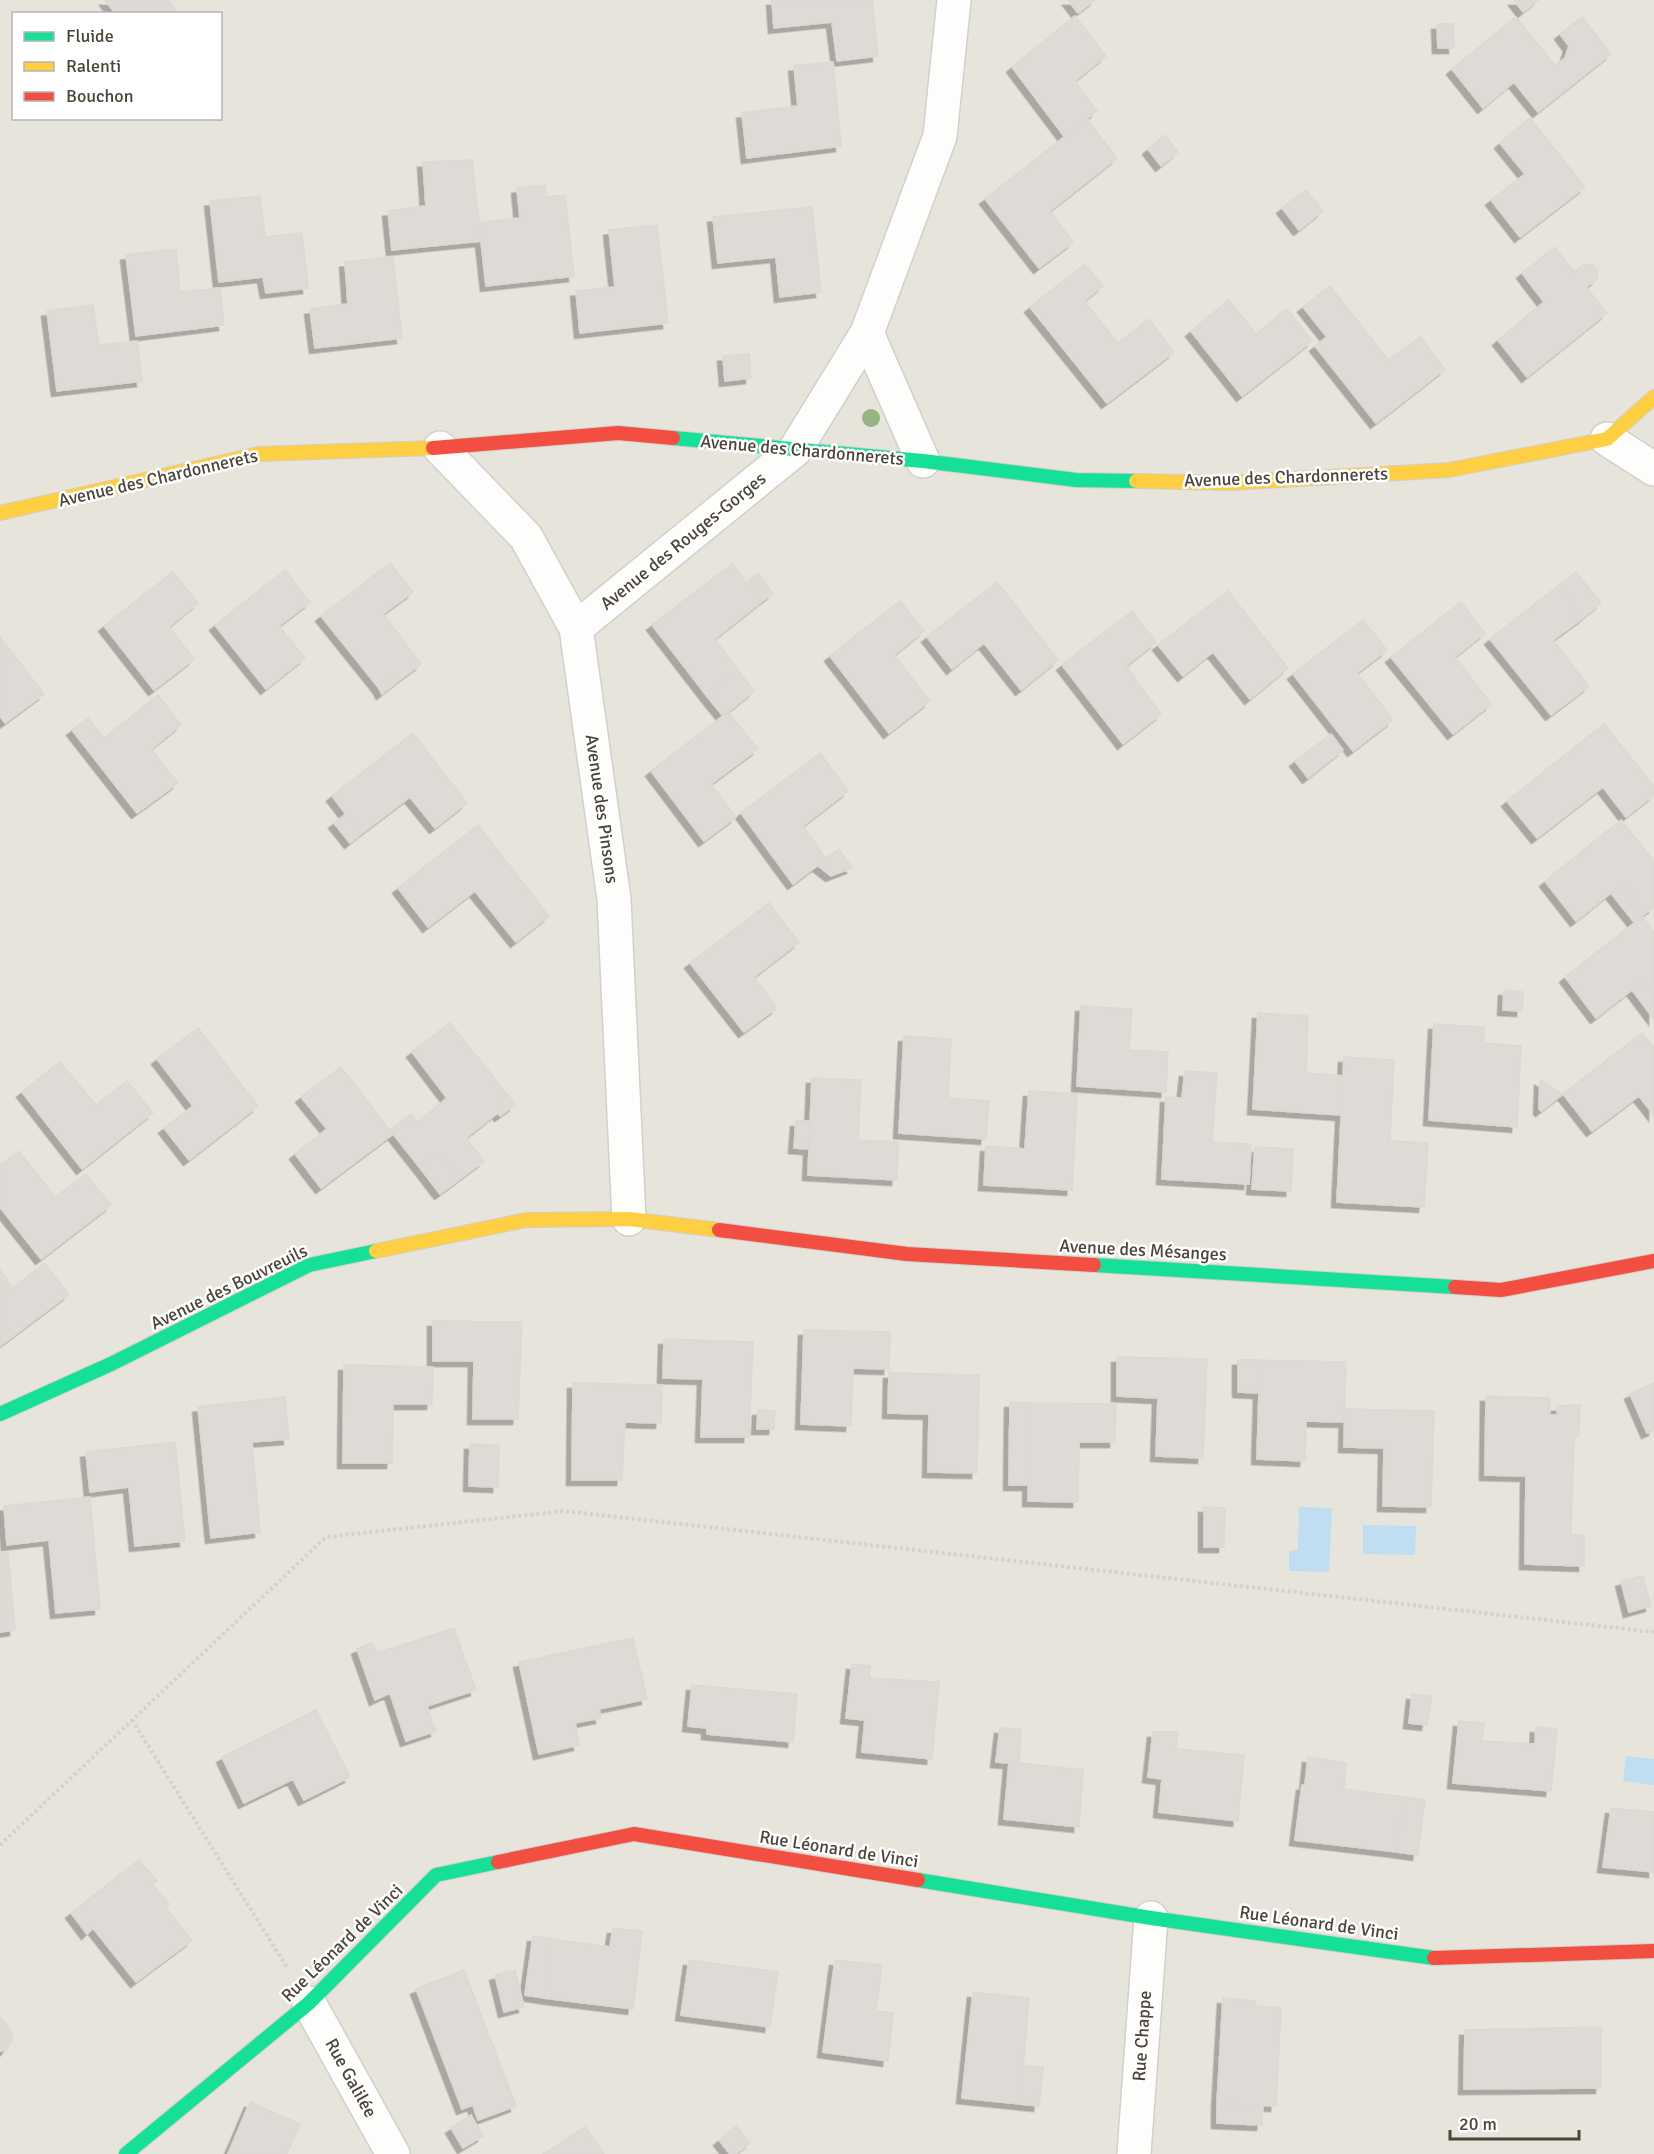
<svg xmlns="http://www.w3.org/2000/svg" width="1654" height="2154" font-family="Signika,sans-serif">
	<style>
		.residential { fill: #e7e4dc; fill-rule: evenodd }
		.water { fill: #c0ddf1 }
		.building { fill: #dedbd6; stroke: #dcd9d4; stroke-width: 1.5; filter: url(#shadow) }
		.lines { fill: none; stroke-linecap: round; stroke-linejoin: round }
		.street-casing { stroke: #d2d0cb; stroke-width: 36 }
		.fast-casing { stroke: #d3cfc5; stroke-width: 16 }
		.slow-casing { stroke: #d3cfc5; stroke-width: 16 }
		.jam-casing { stroke: #d3cfc5; stroke-width: 16 }
		.path { stroke: #d3d2cc; stroke-width: 4; stroke-dasharray: 3 3; stroke-linecap: butt }
		.street { stroke: #fdfdfc; stroke-width: 33 }
		.fast { stroke: #16e098; stroke-width: 14 }
		.slow { stroke: #ffcf43; stroke-width: 14 }
		.jam { stroke: #f24e42; stroke-width: 14 }
		.tree { fill: #96b382 }
		.labels { text-anchor: middle; dominant-baseline: central; stroke-width: 5; stroke-linejoin: round; paint-order: stroke }
		.street-label { font-size: 18px; fill: #4b4439; stroke: #fff }
	</style>
	<defs>
		<filter id="shadow"><feDropShadow dx="-5.5" dy="5.5" stdDeviation="0" flood-color="#0004"/></filter>
	</defs>
	<rect width="100%" height="100%" fill="#f4f2ee"/>
	<!-- residential -->
	<path class="residential" d="M 0,0 L 1654,0 L 1654,2154 L 0,2154 ZM 14,14 L 220,14 L 220,118 L 14,118 Z"/>
	<!-- water -->
	<path class="water" d="M 1299,1507 L 1332,1508 L 1329,1572 L 1289,1571 L 1289,1551 L 1298,1550 Z
		M 1363,1525 L 1416,1526 L 1415,1555 L 1363,1554 Z
		M 1626,1756 L 1654,1759 L 1654,1785 L 1623,1781 Z"/>
	<!-- building -->
	<path class="building" d="M 105,0 L 168,0 L 179,14 L 116,14 Z
		M 772,0 L 872,0 L 878,56 L 837,61 L 832,22 L 774,28 Z
		M 1068,0 L 1095,0 L 1078,13 Z
		M 1514,0 L 1538,0 L 1523,12 Z
		M 1075,16 L 1106,56 L 1075,81 L 1097,111 L 1064,136 L 1012,67 Z
		M 1516,17 L 1555,65 L 1565,58 L 1569,46 L 1560,34 L 1582,17 L 1611,54 L 1538,112 L 1514,82 L 1483,108 L 1452,69 Z
		M 1437,24 L 1453,24 L 1454,48 L 1438,48 Z
		M 833,62 L 841,146 L 747,158 L 742,113 L 798,106 L 794,66 Z
		M 1530,118 L 1585,187 L 1520,237 L 1491,200 L 1525,174 L 1500,143 Z
		M 1087,119 L 1117,158 L 1050,211 L 1073,242 L 1039,268 L 985,199 Z
		M 1165,135 L 1178,152 L 1161,166 L 1148,149 Z
		M 472,160 L 481,241 L 392,250 L 388,211 L 426,206 L 423,162 Z
		M 545,185 L 547,197 L 565,195 L 574,276 L 486,286 L 479,223 L 520,218 L 517,188 Z
		M 1306,190 L 1323,211 L 1299,230 L 1282,208 Z
		M 260,196 L 265,237 L 302,233 L 308,288 L 266,293 L 263,277 L 219,282 L 210,201 Z
		M 812,207 L 821,292 L 780,297 L 776,257 L 718,263 L 713,217 Z
		M 657,225 L 668,323 L 580,333 L 576,291 L 615,287 L 609,230 Z
		M 1555,247 L 1574,272 L 1585,264 L 1593,265 L 1597,270 L 1597,279 L 1586,287 L 1607,313 L 1527,377 L 1498,340 L 1544,302 L 1522,273 Z
		M 176,249 L 180,292 L 220,288 L 224,325 L 136,336 L 126,255 Z
		M 393,257 L 402,338 L 315,348 L 310,309 L 348,304 L 345,262 Z
		M 1085,264 L 1103,286 L 1084,301 L 1118,343 L 1149,319 L 1174,352 L 1107,403 L 1030,307 Z
		M 1330,286 L 1388,360 L 1420,337 L 1445,369 L 1376,423 L 1315,346 L 1327,337 L 1303,307 Z
		M 1229,300 L 1256,334 L 1287,309 L 1312,341 L 1242,396 L 1191,331 Z
		M 93,305 L 99,345 L 137,341 L 142,381 L 57,391 L 47,311 Z
		M 749,354 L 751,378 L 725,381 L 723,356 Z
		M 390,563 L 413,592 L 383,614 L 421,664 L 401,679 L 396,673 L 378,687 L 321,616 Z
		M 732,564 L 761,602 L 715,639 L 738,670 L 706,695 L 652,625 Z
		M 285,570 L 310,602 L 279,626 L 305,658 L 266,689 L 215,625 Z
		M 173,572 L 198,603 L 169,627 L 194,659 L 154,690 L 104,626 Z
		M 1576,572 L 1601,603 L 1583,618 L 1558,586 Z
		M 758,573 L 773,593 L 761,602 L 746,583 Z
		M 997,582 L 1058,660 L 1021,690 L 984,643 L 952,669 L 927,637 Z
		M 1558,586 L 1583,618 L 1553,640 L 1589,686 L 1551,715 L 1490,639 Z
		M 1228,591 L 1288,668 L 1250,699 L 1213,652 L 1183,676 L 1158,645 Z
		M 900,601 L 924,631 L 894,655 L 930,701 L 889,733 L 830,656 Z
		M 1461,602 L 1485,633 L 1455,657 L 1491,704 L 1453,734 L 1391,657 Z
		M 1132,611 L 1156,642 L 1126,666 L 1161,714 L 1123,744 L 1062,665 Z
		M 1363,620 L 1387,650 L 1357,673 L 1393,720 L 1353,751 L 1293,674 Z
		M 0,637 L 44,694 L 5,723 L 0,716 Z
		M 738,670 L 754,691 L 723,716 L 706,695 Z
		M 396,673 L 401,679 L 382,694 L 378,687 Z
		M 158,695 L 181,725 L 151,749 L 178,783 L 137,813 L 72,730 L 88,718 L 104,738 Z
		M 728,712 L 758,749 L 711,784 L 736,817 L 704,841 L 651,771 Z
		M 1604,724 L 1654,786 L 1654,795 L 1626,817 L 1603,787 L 1537,838 L 1507,801 Z
		M 413,733 L 467,803 L 435,828 L 410,797 L 361,834 L 332,796 Z
		M 1331,734 L 1343,750 L 1308,778 L 1295,761 Z
		M 820,753 L 848,791 L 803,826 L 826,859 L 793,884 L 741,813 Z
		M 346,814 L 361,834 L 350,843 L 334,823 Z
		M 1621,820 L 1654,861 L 1654,907 L 1646,913 L 1622,884 L 1576,921 L 1545,881 Z
		M 478,825 L 549,916 L 516,942 L 475,891 L 428,927 L 398,888 Z
		M 839,849 L 852,868 L 831,876 L 817,865 Z
		M 1622,884 L 1646,913 L 1634,922 L 1611,893 Z
		M 769,903 L 799,942 L 754,977 L 777,1008 L 744,1032 L 690,963 Z
		M 1642,917 L 1654,932 L 1654,998 L 1642,982 L 1596,1018 L 1565,977 Z
		M 1642,982 L 1654,998 L 1654,1019 L 1632,990 Z
		M 1504,990 L 1523,992 L 1522,1011 L 1503,1010 Z
		M 1081,1006 L 1132,1009 L 1129,1050 L 1168,1052 L 1166,1092 L 1077,1086 Z
		M 1258,1013 L 1308,1016 L 1306,1073 L 1343,1076 L 1341,1115 L 1253,1109 Z
		M 450,1023 L 507,1094 L 497,1102 L 503,1109 L 466,1138 L 484,1161 L 460,1179 L 439,1153 L 420,1168 L 390,1130 L 411,1114 L 417,1122 L 447,1098 L 412,1052 Z
		M 1434,1024 L 1484,1027 L 1484,1043 L 1521,1046 L 1517,1127 L 1429,1120 Z
		M 198,1028 L 258,1106 L 189,1160 L 164,1128 L 193,1106 L 157,1059 Z
		M 1642,1033 L 1654,1048 L 1654,1115 L 1639,1096 L 1592,1131 L 1563,1094 Z
		M 904,1036 L 951,1039 L 948,1098 L 989,1101 L 986,1139 L 899,1133 Z
		M 1344,1057 L 1394,1060 L 1390,1141 L 1428,1143 L 1424,1207 L 1337,1202 Z
		M 60,1062 L 96,1105 L 127,1081 L 153,1113 L 82,1169 L 22,1092 Z
		M 341,1067 L 393,1134 L 321,1188 L 295,1154 L 327,1129 L 301,1097 Z
		M 1185,1071 L 1217,1073 L 1212,1142 L 1251,1144 L 1249,1184 L 1162,1179 L 1166,1097 L 1182,1098 Z
		M 812,1078 L 861,1080 L 858,1140 L 898,1142 L 897,1180 L 808,1175 Z
		M 1540,1080 L 1563,1094 L 1541,1111 L 1539,1109 Z
		M 1029,1091 L 1077,1094 L 1072,1190 L 984,1185 L 986,1146 L 1025,1149 Z
		M 507,1094 L 515,1105 L 500,1116 L 498,1113 L 503,1109 L 497,1102 Z
		M 796,1121 L 810,1121 L 808,1149 L 794,1148 Z
		M 1255,1147 L 1293,1149 L 1291,1191 L 1252,1189 Z
		M 19,1151 L 55,1197 L 86,1174 L 111,1205 L 41,1259 L 0,1207 L 0,1165 Z
		M 439,1153 L 460,1179 L 440,1194 L 420,1168 Z
		M 44,1263 L 69,1294 L 0,1346 L 0,1270 L 13,1288 Z
		M 433,1321 L 522,1322 L 518,1419 L 473,1419 L 474,1361 L 433,1361 Z
		M 804,1330 L 890,1332 L 889,1369 L 853,1368 L 851,1426 L 801,1424 Z
		M 664,1339 L 753,1342 L 749,1437 L 701,1437 L 703,1379 L 663,1378 Z
		M 1117,1357 L 1207,1359 L 1203,1458 L 1156,1456 L 1158,1398 L 1117,1396 Z
		M 1238,1360 L 1260,1360 L 1259,1393 L 1238,1392 Z
		M 1260,1360 L 1346,1362 L 1344,1422 L 1306,1421 L 1305,1461 L 1257,1459 Z
		M 344,1365 L 433,1367 L 432,1404 L 393,1404 L 392,1463 L 343,1463 Z
		M 889,1373 L 979,1375 L 977,1473 L 928,1472 L 929,1414 L 888,1413 Z
		M 573,1383 L 662,1385 L 661,1423 L 625,1422 L 622,1480 L 572,1480 Z
		M 1654,1383 L 1654,1430 L 1647,1433 L 1630,1394 Z
		M 1486,1396 L 1550,1398 L 1549,1415 L 1557,1415 L 1557,1406 L 1580,1405 L 1579,1436 L 1574,1437 L 1571,1535 L 1584,1535 L 1584,1566 L 1525,1564 L 1526,1476 L 1485,1475 Z
		M 285,1397 L 289,1439 L 252,1442 L 260,1532 L 211,1538 L 198,1407 Z
		M 1010,1402 L 1030,1403 L 1028,1485 L 1009,1485 Z
		M 1030,1403 L 1116,1404 L 1115,1442 L 1079,1442 L 1078,1502 L 1028,1501 Z
		M 1345,1409 L 1434,1411 L 1431,1507 L 1383,1506 L 1384,1448 L 1344,1447 Z
		M 758,1410 L 775,1411 L 774,1429 L 757,1429 Z
		M 175,1442 L 185,1541 L 135,1546 L 129,1487 L 90,1492 L 86,1452 Z
		M 470,1444 L 499,1445 L 498,1487 L 469,1486 Z
		M 90,1497 L 100,1609 L 56,1613 L 49,1540 L 7,1545 L 4,1506 Z
		M 1204,1507 L 1225,1508 L 1224,1547 L 1204,1547 Z
		M 0,1552 L 8,1552 L 15,1630 L 0,1632 Z
		M 1643,1576 L 1651,1606 L 1629,1612 L 1621,1581 Z
		M 454,1628 L 476,1690 L 427,1706 L 436,1731 L 406,1741 L 390,1693 L 375,1700 L 357,1649 L 372,1643 L 377,1653 Z
		M 633,1638 L 647,1699 L 599,1709 L 601,1718 L 575,1723 L 579,1745 L 539,1754 L 519,1662 Z
		M 852,1664 L 870,1666 L 869,1678 L 939,1682 L 932,1759 L 862,1752 L 865,1720 L 846,1718 Z
		M 692,1685 L 797,1694 L 793,1742 L 707,1734 L 707,1728 L 688,1726 Z
		M 1412,1694 L 1432,1696 L 1427,1725 L 1409,1723 Z
		M 316,1710 L 350,1777 L 304,1800 L 293,1779 L 244,1803 L 222,1757 Z
		M 1459,1721 L 1484,1723 L 1482,1741 L 1535,1744 L 1536,1727 L 1557,1729 L 1551,1791 L 1453,1783 Z
		M 1000,1728 L 1021,1729 L 1019,1763 L 1083,1770 L 1079,1827 L 1004,1819 L 1009,1763 L 996,1762 Z
		M 1153,1732 L 1178,1732 L 1176,1749 L 1244,1755 L 1238,1821 L 1159,1812 L 1162,1779 L 1148,1777 Z
		M 1308,1757 L 1346,1763 L 1344,1789 L 1403,1797 L 1397,1852 L 1295,1840 L 1302,1785 L 1305,1785 Z
		M 1403,1797 L 1425,1800 L 1418,1855 L 1397,1852 Z
		M 1611,1808 L 1654,1812 L 1654,1872 L 1603,1867 Z
		M 139,1860 L 157,1881 L 152,1884 L 169,1904 L 165,1907 L 192,1940 L 136,1982 L 93,1928 L 87,1934 L 71,1913 Z
		M 613,1928 L 642,1931 L 633,2009 L 544,1998 L 552,1939 L 610,1947 Z
		M 533,1936 L 552,1939 L 544,1998 L 525,1995 Z
		M 689,1960 L 778,1972 L 770,2027 L 681,2015 Z
		M 835,1960 L 882,1965 L 876,2011 L 893,2013 L 888,2061 L 823,2052 Z
		M 464,1970 L 516,2106 L 478,2120 L 473,2105 L 462,2109 L 416,1989 Z
		M 515,1970 L 524,2007 L 504,2012 L 495,1975 Z
		M 973,1992 L 1029,1998 L 1020,2104 L 962,2098 Z
		M 1223,1998 L 1255,2001 L 1256,2006 L 1281,2008 L 1276,2106 L 1217,2104 Z
		M 0,2017 L 10,2028 L 13,2039 L 6,2050 L 0,2051 Z
		M 1601,2027 L 1601,2088 L 1464,2089 L 1465,2030 Z
		M 1023,2066 L 1043,2067 L 1039,2106 L 1020,2104 Z
		M 250,2102 L 300,2124 L 287,2154 L 228,2154 Z
		M 1217,2104 L 1263,2105 L 1262,2125 L 1217,2123 Z
		M 471,2115 L 483,2136 L 463,2148 L 451,2128 Z
		M 736,2126 L 750,2143 L 736,2154 L 730,2154 L 719,2140 Z
		M 585,2127 L 604,2154 L 543,2154 Z"/>
	<g class="lines">
		<defs>
			<path id="street" d="M 867,333 L 923,461
				M 1607,439 L 1654,469
				M 440,448 L 526,537 L 576,628 L 614,899 L 629,1219
				M 576,628 L 795,450 L 867,333 L 940,136 L 954,0
				M 309,2003 L 393,2154
				M 1134,2154 L 1151,1918"/>
			<path id="fast" d="M 673,438 L 923,461 L 1076,480 L 1136,481
				M 1094,1265 L 1455,1287
				M 0,1414 L 111,1364 L 309,1265 L 376,1251
				M 918,1880 L 1151,1918 L 1434,1958
				M 126,2154 L 309,2003 L 436,1875 L 498,1862"/>
			<path id="slow" d="M 1136,481 L 1230,483 L 1449,470 L 1607,439 L 1654,397
				M 0,513 L 259,454 L 433,448
				M 376,1251 L 526,1220 L 629,1219 L 719,1230"/>
			<path id="jam" d="M 433,448 L 618,433 L 673,438
				M 719,1230 L 907,1254 L 1094,1265
				M 1455,1287 L 1501,1290 L 1654,1261
				M 498,1862 L 634,1834 L 918,1880
				M 1434,1958 L 1654,1951"/>
		</defs>
		<!-- street casing -->
		<use href="#street" class="street-casing"/>
		<!-- fast casing -->
		<use href="#fast" class="fast-casing"/>
		<!-- slow casing -->
		<use href="#slow" class="slow-casing"/>
		<!-- jam casing -->
		<use href="#jam" class="jam-casing"/>
		<!-- path -->
		<path class="path" d="M 132,1720 L 288,1969
			M 0,1845 L 326,1537 L 564,1511 L 1654,1632"/>
		<!-- street -->
		<use href="#street" class="street"/>
		<!-- fast -->
		<use href="#fast" class="fast"/>
		<!-- slow -->
		<use href="#slow" class="slow"/>
		<!-- jam -->
		<use href="#jam" class="jam"/>
	</g>
	<!-- trees -->
	<circle class="tree" cx="871" cy="418" r="9"/>
	<g class="labels">
		<!-- street labels -->
		<g class="street-label">
			<text transform="translate(802 450) rotate(5)">Avenue des Chardonnerets</text>
			<text transform="translate(1286 477) rotate(-2)">Avenue des Chardonnerets</text>
			<text transform="translate(158 478) rotate(-13)">Avenue des Chardonnerets</text>
			<text transform="translate(683 541) rotate(-39)">Avenue des Rouges-Gorges</text>
			<text transform="translate(602 809) rotate(82)">Avenue des Pinsons</text>
			<text transform="translate(1143 1250) rotate(3)">Avenue des Mésanges</text>
			<text transform="translate(229 1287) rotate(-26)">Avenue des Bouvreuils</text>
			<text transform="translate(839 1849) rotate(9)">Rue Léonard de Vinci</text>
			<text transform="translate(1319 1923) rotate(8)">Rue Léonard de Vinci</text>
			<text transform="translate(342 1943) rotate(-44)">Rue Léonard de Vinci</text>
			<text transform="translate(1142 2036) rotate(-86)">Rue Chappe</text>
			<text transform="translate(351 2078) rotate(61)">Rue Galilée</text>
		</g>
	</g>
	<!-- legend -->
	<rect x="12" y="12" width="210" height="108" fill="#ffffff" stroke="#b7b4b0" stroke-width="1.5"/>
	<rect x="24" y="32" width="30" height="9" fill="#16e098" stroke="#b7b4b0" stroke-width="1.5"/>
	<text x="66" y="42" font-size="18" fill="#4b4439">Fluide</text>
	<rect x="24" y="62" width="30" height="9" fill="#ffcf43" stroke="#b7b4b0" stroke-width="1.5"/>
	<text x="66" y="72" font-size="18" fill="#4b4439">Ralenti</text>
	<rect x="24" y="92" width="30" height="9" fill="#f24e42" stroke="#b7b4b0" stroke-width="1.5"/>
	<text x="66" y="102" font-size="18" fill="#4b4439">Bouchon</text>
	<!-- scale -->
	<path d="M1450 2130v9h129v-9" fill="none" stroke="#4b4439" stroke-width="3"/>
	<text x="1459" y="2130" font-size="18" fill="#4b4439" stroke="#ffffff" stroke-width="4.5" paint-order="stroke">20 m</text>
</svg>
